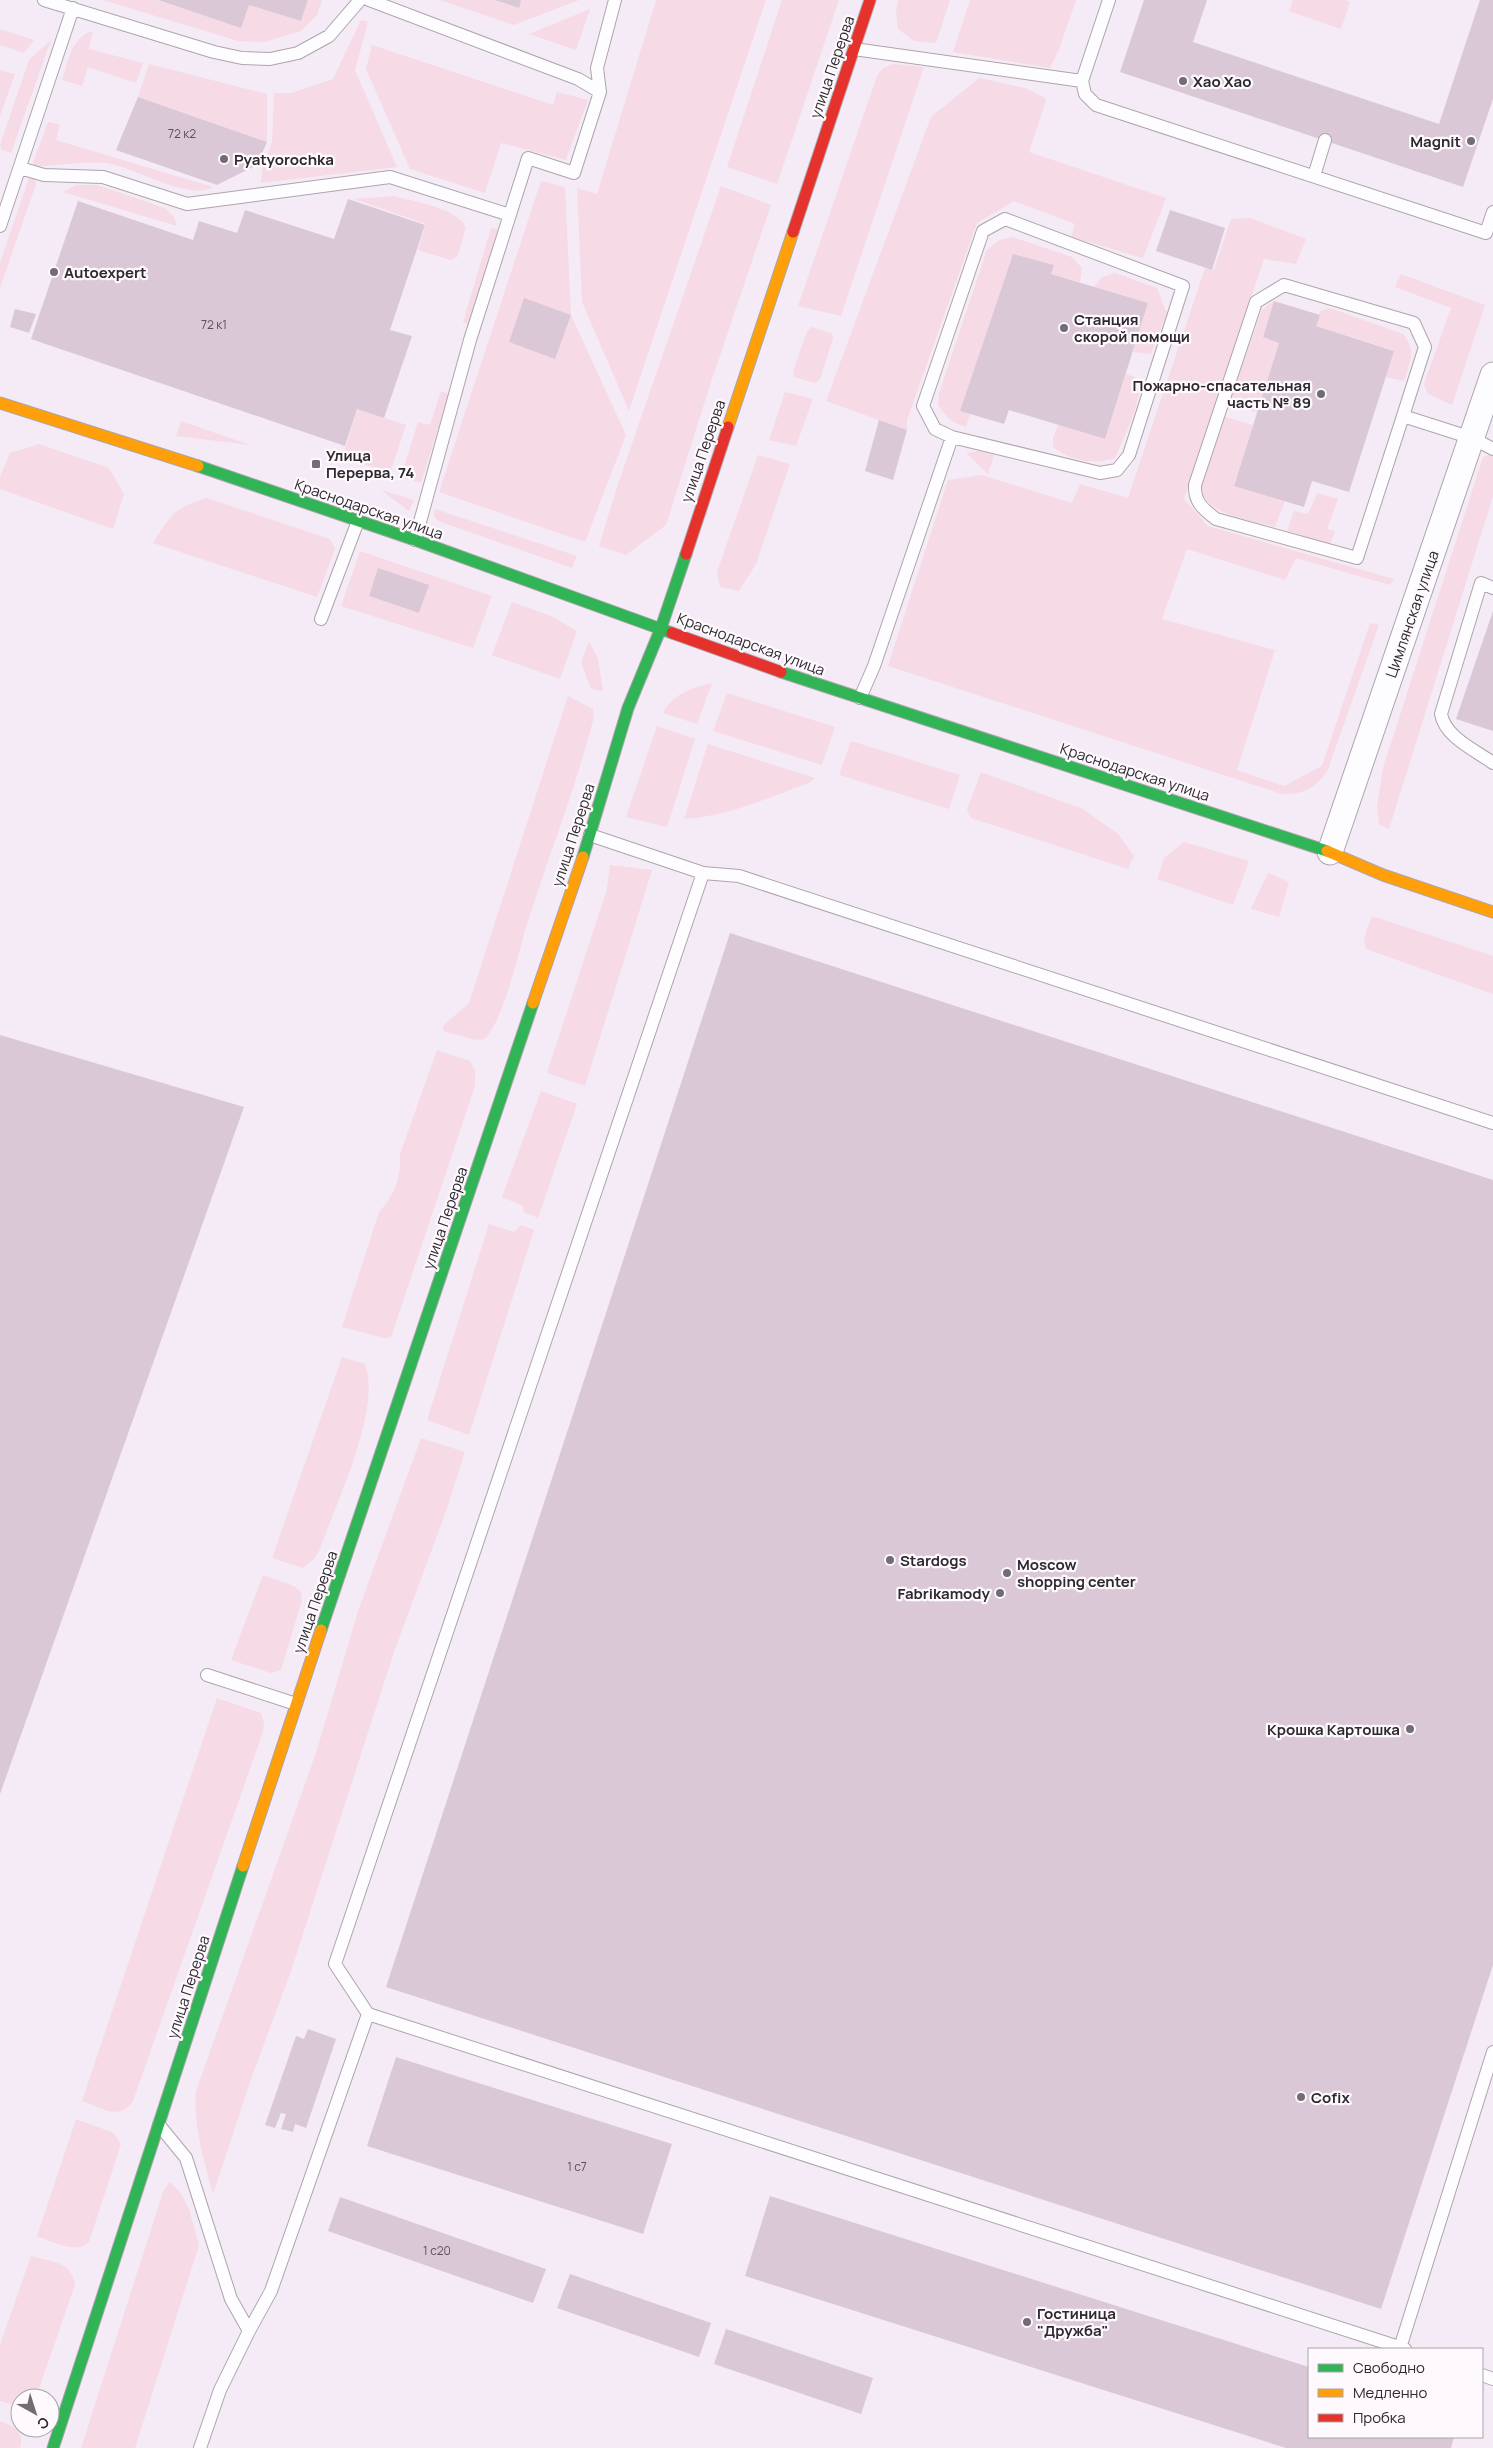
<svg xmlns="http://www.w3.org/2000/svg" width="1493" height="2448" font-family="Manrope,sans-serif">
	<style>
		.green { fill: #f6dae6; fill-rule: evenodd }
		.building { fill: #dbc8d7 }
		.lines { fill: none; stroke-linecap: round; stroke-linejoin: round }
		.lane-casing { stroke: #aca5ad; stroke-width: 14 }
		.street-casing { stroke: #aca5ad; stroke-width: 27 }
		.fast-casing { stroke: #aca5ad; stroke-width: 13 }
		.slow-casing { stroke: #aca5ad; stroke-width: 13 }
		.jam-casing { stroke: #aca5ad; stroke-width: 13 }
		.lane { stroke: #fdfcfe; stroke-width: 12 }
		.street { stroke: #fdfcfe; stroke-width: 25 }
		.fast { stroke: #30b455; stroke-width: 11 }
		.slow { stroke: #ff9f0a; stroke-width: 11 }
		.jam { stroke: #e5322d; stroke-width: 11 }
		.poi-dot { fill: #736c75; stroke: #fdf9fd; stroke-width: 2 }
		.labels { text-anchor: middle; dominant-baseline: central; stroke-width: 4.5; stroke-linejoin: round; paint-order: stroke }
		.number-label { font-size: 12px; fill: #595059 }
		.street-label { font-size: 15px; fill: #2e282f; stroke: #fdf9fd }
		.poi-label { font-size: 15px; font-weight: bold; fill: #2e282f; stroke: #fdf9fd; text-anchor: start }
	</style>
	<rect width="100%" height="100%" fill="#f4ebf6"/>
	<!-- green -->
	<path class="green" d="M 103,0 L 156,0 L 241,27 L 249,5 L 301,21 L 308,0 L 322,0 L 317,15 L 301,31 L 265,42 L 238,41 Z
		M 440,0 L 493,0 L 518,8 L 521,0 L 579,0 L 514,25 Z
		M 656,0 L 766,0 L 629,411 L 582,302 L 577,188 L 597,194 Z
		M 782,0 L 839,0 L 777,184 L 727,167 Z
		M 898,0 L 950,0 L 936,43 L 914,41 L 898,29 L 896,11 Z
		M 970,0 L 1076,0 L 1059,49 L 1050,68 L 953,52 Z
		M 1293,0 L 1345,0 L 1350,2 L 1341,29 L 1289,11 Z
		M 590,9 L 576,50 L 529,34 Z
		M 361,20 L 368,22 L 355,70 L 397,167 L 261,183 L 262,169 L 272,142 L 274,93 L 291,93 L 333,79 Z
		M 0,29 L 34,40 L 24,53 L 0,45 Z
		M 93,31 L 89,49 L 143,63 L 136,83 L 88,67 L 82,86 L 62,80 C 68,62 71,37 93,31 Z
		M 51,40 L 11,153 L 2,150 L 0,145 L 29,60 Z
		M 372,45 L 553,105 L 557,92 L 588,100 L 566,160 L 501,143 L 485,193 L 410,169 L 366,69 Z
		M 149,64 L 267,94 L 267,142 L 138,97 Z
		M 893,64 L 924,67 L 841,316 L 798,306 L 877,76 L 883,68 Z
		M 0,70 L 15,74 L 0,116 Z
		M 979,78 L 1025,88 L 1045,98 L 1046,101 L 1029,152 L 1166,198 L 1143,258 L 1071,237 L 1075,224 L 1014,201 L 977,223 L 907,420 L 907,430 L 826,401 L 931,117 Z
		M 48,122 L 60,125 L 56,140 L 213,187 C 190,202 132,166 106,163 C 85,161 61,165 40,166 L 38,169 L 34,167 L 33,163 Z
		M 29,178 L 35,179 L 36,184 L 0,288 L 0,263 Z
		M 541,181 L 565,187 L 571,315 L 626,435 L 585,542 L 439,492 Z
		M 76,185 L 97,185 L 165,208 L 174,217 L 177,226 L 63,192 Z
		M 721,186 L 771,205 L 711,382 L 666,525 L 626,555 L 599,546 L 616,490 Z
		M 393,196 C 414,202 457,207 466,228 L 457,257 L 451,260 L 418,250 L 426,224 L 354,199 Z
		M 1250,218 L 1306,239 L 1296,264 L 1264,259 L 1184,499 L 1208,526 L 1394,579 L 1390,585 L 1296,558 L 1285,580 L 1187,549 L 1162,619 L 1275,650 L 1237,770 L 1284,786 L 1322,766 L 1370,623 L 1379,625 L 1327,772 C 1314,789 1304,794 1282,794 L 888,666 L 948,480 L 982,475 L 1072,503 L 1080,484 L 1128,498 L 1205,268 L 1214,270 L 1231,219 Z
		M 491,228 L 499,230 L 468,324 L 463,322 Z
		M 1012,237 L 1072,257 L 1082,268 L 1080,282 L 1051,274 L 1053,265 L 1013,254 L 960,411 L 970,414 L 966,427 C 952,423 946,417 938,405 L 939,393 L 987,250 L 999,240 Z
		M 1115,273 L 1157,288 L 1167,313 L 1151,354 L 1133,352 L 1148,303 L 1094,287 L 1102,277 Z
		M 1401,274 L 1485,305 L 1452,405 L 1428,394 L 1424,384 L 1451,308 L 1395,287 Z
		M 1274,301 L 1263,337 L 1279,343 L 1257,412 L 1228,406 L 1262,310 Z
		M 1330,308 L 1403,334 C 1417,352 1410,361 1404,381 L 1385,377 L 1393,350 L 1316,326 L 1320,311 Z
		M 812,327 L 831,333 L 833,338 L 820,379 L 815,383 L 794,377 L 793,372 L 807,331 Z
		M 1126,374 L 1135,377 L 1140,392 L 1132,419 L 1115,458 C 1095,465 1070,461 1053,447 L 1053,438 L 1058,425 L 1105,439 Z
		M 441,391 L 449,394 L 421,483 L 401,477 L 418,422 L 430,425 Z
		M 785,392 L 813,399 L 796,446 L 769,440 Z
		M 357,409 L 406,425 L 390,473 L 343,457 Z
		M 1225,417 L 1253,425 L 1234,485 L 1285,501 L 1275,527 C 1251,520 1203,516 1201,485 Z
		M 181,421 L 250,445 L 176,436 Z
		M 39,444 L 109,468 L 124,494 L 113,529 L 0,489 L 0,477 L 10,453 Z
		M 980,451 L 994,455 L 988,474 L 966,453 Z
		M 1493,454 L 1493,496 L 1389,829 L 1379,824 L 1377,806 L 1383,768 L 1483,457 Z
		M 758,455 L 790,464 L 756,564 L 739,591 L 720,587 L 717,572 Z
		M 381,490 L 414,500 L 409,511 Z
		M 1317,493 L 1338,499 L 1327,529 L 1335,531 L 1330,544 L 1287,531 L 1294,511 L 1308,514 Z
		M 207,498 L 330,539 L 335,549 L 317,597 L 153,543 C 172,513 173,509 207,498 Z
		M 435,509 L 577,556 L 572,568 L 438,521 L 434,515 Z
		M 360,551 L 492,596 L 473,648 L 341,606 ZM 378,569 L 428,585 L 419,613 L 369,596 Z
		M 512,602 L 551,616 L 577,631 L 560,679 L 492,655 Z
		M 589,641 L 598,659 L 603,691 L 591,689 L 581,663 Z
		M 712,683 L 697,724 L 663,713 C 673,694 691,688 712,683 Z
		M 727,693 L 835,727 L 822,765 L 713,731 Z
		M 568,696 L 593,709 L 594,717 C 576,787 549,855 527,924 C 518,954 505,1016 485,1039 L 476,1040 L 443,1031 L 444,1025 L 469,1003 Z
		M 657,726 L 695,739 L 667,827 L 626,817 Z
		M 851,741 L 960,775 L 949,809 L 839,775 Z
		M 708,744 L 815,778 L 811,782 C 770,797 727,817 684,819 Z
		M 981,772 L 1083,809 L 1118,834 L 1134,856 L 1128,869 L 971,818 L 967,810 Z
		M 1184,842 L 1249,861 L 1233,905 L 1157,879 L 1164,858 Z
		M 610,865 L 652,870 L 585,1086 L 547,1073 L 607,889 Z
		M 1268,873 L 1289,882 L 1279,917 L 1251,909 Z
		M 1372,916 L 1493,956 L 1493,994 L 1366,949 L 1364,938 Z
		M 437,1050 L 470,1061 L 475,1070 L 475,1086 L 391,1337 L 384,1338 L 342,1327 L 379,1212 C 394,1196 402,1176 400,1154 Z
		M 541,1091 L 577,1104 L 538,1218 L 524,1212 L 523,1206 L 502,1197 Z
		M 489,1224 L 514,1232 L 521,1225 L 534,1230 L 469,1435 L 427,1420 Z
		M 342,1357 L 365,1364 C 382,1409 336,1503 320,1549 L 315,1558 L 303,1568 L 272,1558 Z
		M 421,1438 L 465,1452 L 445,1514 L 394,1652 L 291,1971 L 250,2082 L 213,2194 C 204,2160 193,2127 196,2091 L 316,1753 L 358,1611 Z
		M 263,1575 L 294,1586 L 301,1592 L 302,1600 L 281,1670 L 271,1673 L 231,1660 Z
		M 217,1698 L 261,1713 L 264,1723 L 263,1732 L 133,2101 C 119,2122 100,2107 82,2101 Z
		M 76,2119 L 114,2133 L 121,2144 L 89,2242 C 77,2255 51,2241 37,2236 Z
		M 170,2182 L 180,2192 L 189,2209 L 199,2245 L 135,2448 L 81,2448 L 164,2189 Z
		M 31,2256 C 52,2262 71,2261 75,2285 L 37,2394 L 34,2398 L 20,2398 L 20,2407 L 0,2401 L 0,2345 Z
		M 0,2421 C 14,2426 25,2432 20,2448 L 0,2448 Z"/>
	<!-- building -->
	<path class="building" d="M 158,0 L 308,0 L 301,21 L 249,5 L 241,28 Z
		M 494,0 L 521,0 L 519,8 Z
		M 1144,0 L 1207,0 L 1193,42 L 1439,124 L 1480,0 L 1493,0 L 1493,99 L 1463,187 L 1120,72 Z
		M 138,97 L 267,142 L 257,165 L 217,185 L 116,150 Z
		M 348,199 L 425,225 L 390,330 L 412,336 L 384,418 L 357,409 L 345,446 L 31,339 L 78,201 L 193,240 L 199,221 L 237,233 L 245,210 L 334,239 Z
		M 1170,210 L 1225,228 L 1212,270 L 1156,251 Z
		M 1013,254 L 1054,265 L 1051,274 L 1148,303 L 1105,439 L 1009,410 L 1004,424 L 960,411 Z
		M 524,298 L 571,315 L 555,359 L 509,342 Z
		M 1274,301 L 1320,315 L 1316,326 L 1394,351 L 1349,492 L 1312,481 L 1304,507 L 1234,486 L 1279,343 L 1263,337 Z
		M 15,309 L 36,314 L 29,333 L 10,327 Z
		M 879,420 L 907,430 L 893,480 L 865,471 Z
		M 378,568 L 429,585 L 419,613 L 369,596 Z
		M 1493,611 L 1493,731 L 1456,719 Z
		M 730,933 L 1493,1180 L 1493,1965 L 1381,2309 L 386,1987 Z
		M 0,1035 L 244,1107 L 0,1794 Z
		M 308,2029 L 336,2039 L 306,2128 L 295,2124 L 293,2132 L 281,2129 L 286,2114 L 281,2113 L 275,2128 L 265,2125 L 296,2036 L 304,2039 Z
		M 396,2057 L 672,2144 L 643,2234 L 367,2146 Z
		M 770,2196 L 1309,2367 L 1309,2437 L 1454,2437 L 1451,2448 L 1286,2448 L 745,2276 Z
		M 340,2197 L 546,2269 L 533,2303 L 328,2231 Z
		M 570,2274 L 711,2323 L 699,2357 L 557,2308 Z
		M 726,2329 L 873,2378 L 861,2414 L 714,2364 Z"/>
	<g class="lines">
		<defs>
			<path id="lane" d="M 44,0 L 214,52 L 242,58 L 270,59 L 298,53 L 329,36 L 360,0
				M 369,0 L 578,79 L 600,92 L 574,173 L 528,158 L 470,340 L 415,540
				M 1109,0 L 1082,81 L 1085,94 L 1096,105 L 1486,233 L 1493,212
				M 854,49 L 1082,81
				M 600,92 L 597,68 L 615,0
				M 20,168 L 44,175 L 103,177 L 187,204 L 390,177 L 510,215
				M 1314,176 L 1325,140
				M 0,226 L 73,8
				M 1403,416 L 1357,558 L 1216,519 C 1203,509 1194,502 1195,485 L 1256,302 L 1284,285 L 1414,323 L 1425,347 L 1403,416 L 1472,438 L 1493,449
				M 1493,588 L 1481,583 L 1441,714 C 1445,737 1475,750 1493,763
				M 321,619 L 358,521
				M 860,698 L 874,666 L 952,437 L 1100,473 L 1117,470 L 1129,455 L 1183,286 L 1005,219 L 983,231 L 923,406 L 935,429 L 952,437
				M 590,835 L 703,873 L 739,876 L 1493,1123
				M 207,1675 L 296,1704
				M 368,2014 L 335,1964 L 703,873
				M 159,2125 L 186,2158 L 231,2299 L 249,2331 L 220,2390 L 200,2448
				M 249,2331 L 271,2291 L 368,2014 L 1405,2349
				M 1400,2348 L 1493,2052
				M 1482,2375 L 1493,2379"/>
			<path id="street" d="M 1330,852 L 1493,375"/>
			<path id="fast" d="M 198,466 L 415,540 L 672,633
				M 781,672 L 1327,851
				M 583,857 L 628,708 L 661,628 L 686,554
				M 321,1630 L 533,1003
				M 53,2448 L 243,1866"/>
			<path id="slow" d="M 0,403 L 198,466
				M 728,427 L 793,232
				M 1327,851 L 1383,875 L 1493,912
				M 533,1003 L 583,857
				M 243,1866 L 321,1630"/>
			<path id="jam" d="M 793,232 L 870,0
				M 686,554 L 728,427
				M 672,633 L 781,672"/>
		</defs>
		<!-- lane casing -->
		<use href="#lane" class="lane-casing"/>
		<!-- street casing -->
		<use href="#street" class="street-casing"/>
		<!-- fast casing -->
		<use href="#fast" class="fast-casing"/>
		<!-- slow casing -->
		<use href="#slow" class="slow-casing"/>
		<!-- jam casing -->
		<use href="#jam" class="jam-casing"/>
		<!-- lane -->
		<use href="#lane" class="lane"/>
		<!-- street -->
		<use href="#street" class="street"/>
		<!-- fast -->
		<use href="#fast" class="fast"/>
		<!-- slow -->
		<use href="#slow" class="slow"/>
		<!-- jam -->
		<use href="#jam" class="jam"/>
	</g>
	<!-- markers -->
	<g class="poi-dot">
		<circle cx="1183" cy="81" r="5"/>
		<circle cx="1471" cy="141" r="5"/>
		<circle cx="224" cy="159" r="5"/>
		<circle cx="54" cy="272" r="5"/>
		<circle cx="1064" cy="328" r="5"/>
		<circle cx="1321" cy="394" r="5"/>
		<rect x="311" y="459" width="10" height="10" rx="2.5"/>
		<circle cx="890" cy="1560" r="5"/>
		<circle cx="1007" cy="1573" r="5"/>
		<circle cx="1000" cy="1593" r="5"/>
		<circle cx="1410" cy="1729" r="5"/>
		<circle cx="1301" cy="2097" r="5"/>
		<circle cx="1027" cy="2322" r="5"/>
	</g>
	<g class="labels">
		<!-- number labels -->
		<g class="number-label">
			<text x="182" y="133">72 к2</text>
			<text x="214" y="324">72 к1</text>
			<text x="577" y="2166">1 с7</text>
			<text x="437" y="2250">1 с20</text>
		</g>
		<!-- street labels -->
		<g class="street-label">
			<text transform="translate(832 67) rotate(-71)">улица Перерва</text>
			<text transform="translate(703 451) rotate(-71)">улица Перерва</text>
			<text transform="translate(369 509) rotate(19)">Краснодарская улица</text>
			<text transform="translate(1412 614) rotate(-71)">Цимлянская улица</text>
			<text transform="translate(751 644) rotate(20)">Краснодарская улица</text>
			<text transform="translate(1135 772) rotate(18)">Краснодарская улица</text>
			<text transform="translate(573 835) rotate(-72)">улица Перерва</text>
			<text transform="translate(445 1218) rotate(-71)">улица Перерва</text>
			<text transform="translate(315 1602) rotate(-71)">улица Перерва</text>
			<text transform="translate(188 1987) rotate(-72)">улица Перерва</text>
		</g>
		<!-- poi labels -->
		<g class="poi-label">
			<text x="1193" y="81">Хао Хао</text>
			<text x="1461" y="141" text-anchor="end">Magnit</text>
			<text x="234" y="159">Pyatyorochka</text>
			<text x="64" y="272">Autoexpert</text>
			<text x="1074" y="319">Станция<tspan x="1074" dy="17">скорой помощи</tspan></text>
			<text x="1311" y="385" text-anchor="end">Пожарно-спасательная<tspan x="1311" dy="17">часть № 89</tspan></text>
			<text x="326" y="455">Улица<tspan x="326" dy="17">Перерва, 74</tspan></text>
			<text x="900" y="1560">Stardogs</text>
			<text x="1017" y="1564">Moscow<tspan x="1017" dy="17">shopping center</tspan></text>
			<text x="990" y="1593" text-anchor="end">Fabrikamody</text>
			<text x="1400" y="1729" text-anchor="end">Крошка Картошка</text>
			<text x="1311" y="2097">Cofix</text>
			<text x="1037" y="2313">Гостиница<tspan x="1037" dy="17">"Дружба"</tspan></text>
		</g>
	</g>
	<!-- legend -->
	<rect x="1308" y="2348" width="175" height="90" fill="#fdf9fd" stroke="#aaa5ab"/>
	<rect x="1318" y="2364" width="25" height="8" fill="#30b455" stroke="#aaa5ab"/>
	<text x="1353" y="2373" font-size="15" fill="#2e282f">Свободно</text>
	<rect x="1318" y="2389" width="25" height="8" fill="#ff9f0a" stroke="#aaa5ab"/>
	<text x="1353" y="2398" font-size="15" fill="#2e282f">Медленно</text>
	<rect x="1318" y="2414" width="25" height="8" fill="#e5322d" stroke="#aaa5ab"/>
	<text x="1353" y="2423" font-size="15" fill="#2e282f">Пробка</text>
	<!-- north arrow -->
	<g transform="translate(35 2413) rotate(141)"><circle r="24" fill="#fdf9fd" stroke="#aaa5ab"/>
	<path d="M0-4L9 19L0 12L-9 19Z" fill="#736c75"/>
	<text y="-8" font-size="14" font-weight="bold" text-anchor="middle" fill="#2e282f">С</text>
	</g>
</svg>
